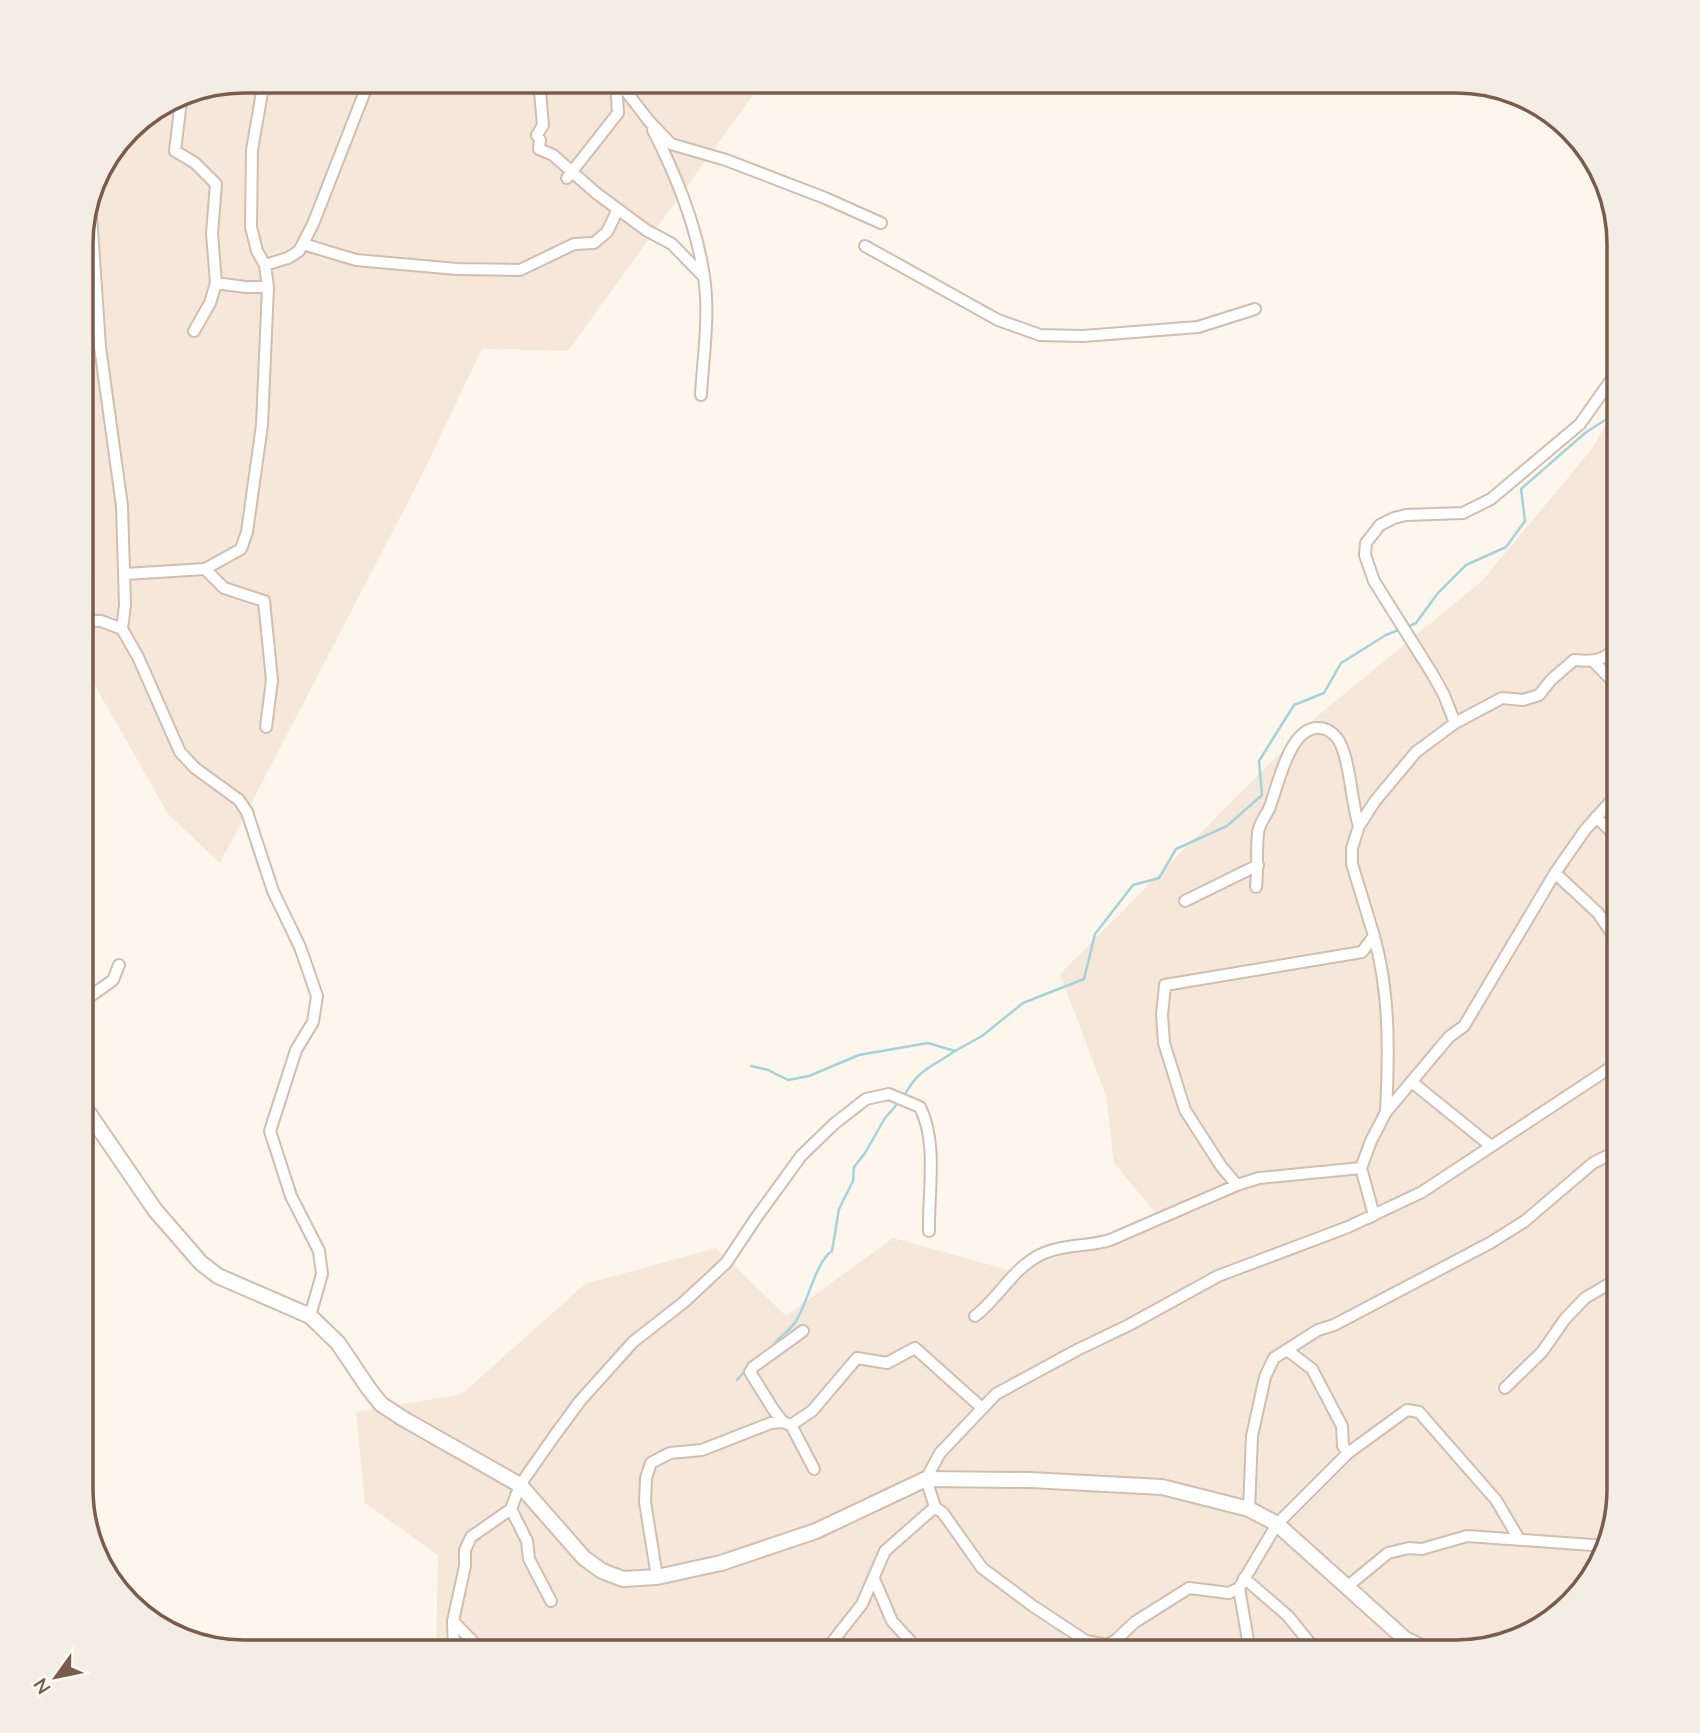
<svg xmlns="http://www.w3.org/2000/svg" width="1700" height="1733" font-family="'Nunito Sans',sans-serif">
	<style>
		.residential { fill: #f5e8da }
		.lines { fill: none; stroke-linecap: round; stroke-linejoin: round }
		.stream { stroke: #a5d3da; stroke-width: 2.5 }
		.minor-casing { stroke: #d1beb0; stroke-width: 14 }
		.tertiary-casing { stroke: #d1beb0; stroke-width: 18 }
		.minor { stroke: #fff; stroke-width: 10 }
		.tertiary { stroke: #fff; stroke-width: 14 }
		.rim { fill: none; stroke: #7a5c4d; stroke-width: 3.5 }
	</style>
	<rect width="100%" height="100%" fill="#fdf6ec"/>
	<!-- residential -->
	<path class="residential" d="M 244,81 L 763,81 L 568,351 L 482,349 L 417,485 L 220,863 L 168,814 L 81,661 L 81,233 L 97,172 L 136,121 L 182,93 Z
		M 1619,403 L 1619,1489 L 1603,1561 L 1563,1612 L 1518,1640 L 1456,1652 L 436,1652 L 438,1555 L 365,1503 L 356,1412 L 462,1394 L 585,1284 L 716,1248 L 786,1316 L 893,1238 L 1016,1272 L 1158,1216 L 1114,1163 L 1106,1096 L 1060,974 L 1316,717 L 1482,581 L 1591,450 Z
		M 81,928 L 92,995 L 81,1103 Z"/>
	<g class="lines">
		<!-- stream -->
		<path class="stream" d="M 1407,627 L 1416,623 L 1438,593 L 1466,565 L 1506,547 L 1525,521 L 1521,489 L 1585,433 L 1619,411
			M 751,1066 L 768,1070 L 788,1080 L 809,1076 L 859,1055 L 928,1043 L 955,1051 L 982,1036 L 1023,1003 L 1084,979 L 1095,934 L 1133,885 L 1159,878 L 1176,849 L 1227,826 L 1262,795 L 1259,761 L 1294,705 L 1324,693 L 1341,663 L 1386,635 L 1401,629
			M 904,1096 C 919,1068 931,1068 955,1051
			M 773,1346 C 779,1336 790,1331 796,1321 C 808,1302 816,1261 832,1251 L 839,1209 L 853,1181 L 854,1167 L 865,1153 L 885,1118 L 900,1101
			M 737,1380 L 745,1371"/>
		<defs>
			<path id="minor" d="M 539,81 L 543,125 L 537,135 L 540,140 L 539,149 L 553,155 L 596,193 L 646,230 L 672,244 L 703,276
				M 618,81 L 649,121 L 671,144 L 726,160 L 825,198 L 881,223
				M 182,93 L 175,151 L 195,163 L 216,184 L 212,233 L 216,283 L 210,303 L 194,331
				M 653,130 C 676,175 697,227 704,277 C 710,315 703,357 701,395
				M 567,178 L 618,113 L 616,81
				M 90,200 L 100,347 L 122,506 L 125,605 L 122,629 L 138,657 L 180,752 L 195,768 L 239,800 L 247,812 L 273,891 L 300,947 L 317,996 L 313,1022 L 296,1050 L 270,1131 L 291,1196 L 319,1251 L 322,1274 L 310,1316
				M 303,244 L 356,260 L 457,269 L 520,270 L 574,244 L 594,243 L 607,232 L 618,209
				M 865,246 L 998,320 L 1040,335 L 1083,336 L 1198,327 L 1255,309
				M 265,265 L 288,258 L 299,251 L 313,224 L 369,81
				M 216,283 L 245,287 L 268,287 L 265,265 L 257,251 L 251,227 L 252,150 L 264,81
				M 205,569 L 241,549 L 247,532 L 262,425 L 268,287
				M 125,574 L 205,569 L 224,588 L 264,601 L 272,680 L 266,727
				M 81,621 L 101,621 L 122,629
				M 1594,662 L 1619,688
				M 1455,723 L 1444,695 L 1433,675 L 1374,581 L 1365,555 L 1366,543 L 1380,525 L 1394,518 L 1406,515 L 1463,513 L 1491,499 L 1580,424 L 1619,369
				M 1596,817 L 1619,839
				M 1555,873 L 1598,913 L 1619,944
				M 1256,887 C 1258,869 1256,851 1258,833 C 1259,824 1265,817 1269,809 C 1278,787 1289,726 1319,728 C 1326,728 1333,733 1337,738 C 1350,755 1351,803 1359,826
				M 1185,901 L 1258,865
				M 1374,936 C 1390,993 1389,1053 1386,1112
				M 81,1003 L 113,980 L 119,965
				M 1413,1083 L 1491,1146
				M 1361,1168 L 1259,1178 L 1237,1185 L 1221,1166 L 1185,1110 L 1164,1043 L 1162,1015 L 1165,985 L 1362,952 L 1374,936 L 1352,864 L 1352,848 L 1359,826 L 1375,801 L 1416,752 L 1455,723 L 1502,698 L 1523,700 L 1539,695 L 1551,680 L 1574,660 C 1596,662 1602,661 1619,646
				M 1368,1218 L 1374,1215 L 1361,1168 L 1371,1141 L 1386,1112 L 1449,1037 L 1464,1026 L 1555,873 L 1585,830 L 1619,792
				M 975,1316 C 999,1298 1012,1269 1040,1255 C 1061,1244 1088,1247 1110,1240 L 1237,1185
				M 1287,1350 L 1312,1369 L 1342,1426 L 1343,1446 L 1348,1453 L 1407,1410 L 1419,1412 L 1496,1500 L 1519,1539
				M 1505,1388 L 1542,1352 L 1565,1319 L 1585,1298 L 1619,1278
				M 783,1422 L 773,1409 L 750,1372 L 753,1367 L 803,1331
				M 791,1425 L 814,1469
				M 1348,1453 L 1277,1524 L 1239,1588 L 1229,1593 L 1189,1588 L 1135,1622 L 1116,1640 L 1107,1645 L 1086,1641 L 1033,1606 L 982,1568 L 943,1513 L 935,1507 L 926,1479 L 940,1453 L 996,1394 L 1077,1350 L 1129,1325 L 1218,1276 L 1348,1227 L 1422,1192 L 1619,1062
				M 511,1509 L 527,1541 L 529,1559 L 551,1601
				M 1249,1509 L 1252,1436 L 1265,1377 L 1274,1358 L 1318,1330 L 1334,1325 L 1490,1243 L 1525,1221 L 1593,1163 L 1619,1150
				M 657,1577 L 645,1502 L 646,1478 L 651,1463 L 670,1453 L 702,1450 L 771,1423 L 783,1422 L 791,1425 L 812,1411 L 857,1358 L 887,1363 L 915,1348 L 982,1408
				M 1244,1578 L 1288,1616 L 1317,1652
				M 874,1579 L 892,1621 L 920,1652
				M 1348,1586 L 1388,1553 L 1409,1548 L 1422,1549 L 1467,1536 L 1606,1546
				M 1239,1588 L 1250,1652
				M 453,1621 L 454,1652
				M 483,1652 L 453,1621 L 465,1566 L 465,1550 L 471,1537 L 511,1509 L 520,1485 L 555,1435 L 580,1401 L 633,1342 L 684,1302 L 726,1263 L 756,1218 L 801,1156 L 834,1124 L 866,1099 L 889,1094 L 920,1107 C 938,1143 928,1192 929,1231
				M 829,1652 L 833,1641 L 862,1604 L 885,1551 L 935,1507"/>
			<path id="tertiary" d="M 81,1102 L 155,1210 L 201,1263 L 218,1276 L 310,1316 L 338,1343 L 369,1389 L 381,1404 L 402,1418 L 520,1485 L 584,1558 L 602,1571 L 623,1579 L 657,1577 L 721,1563 L 816,1531 L 926,1479 L 1030,1480 L 1162,1487 L 1249,1509 L 1277,1524 L 1405,1639 L 1432,1652"/>
		</defs>
		<!-- minor casing -->
		<use href="#minor" class="minor-casing"/>
		<!-- tertiary casing -->
		<use href="#tertiary" class="tertiary-casing"/>
		<!-- minor -->
		<use href="#minor" class="minor"/>
		<!-- tertiary -->
		<use href="#tertiary" class="tertiary"/>
	</g>
	<!-- crop -->
	<path d="M0 0H1700V1733H0ZM244 93H1456A151 151 0 0 1 1607 244V1489A151 151 0 0 1 1456 1640H244A151 151 0 0 1 93 1489V244A151 151 0 0 1 244 93Z" fill="#f4ede6" fill-rule="evenodd"/>
	<path class="rim" d="M244 93H1456A151 151 0 0 1 1607 244V1489A151 151 0 0 1 1456 1640H244A151 151 0 0 1 93 1489V244A151 151 0 0 1 244 93Z"/>
	<!-- north arrow -->
	<g transform="translate(56 1677) rotate(237)" stroke="#fffaf3" stroke-width="5" paint-order="stroke">
	<path d="M0-5L12 26L0 18L-12 26Z" fill="#7a5c4d"/>
	<text y="-10" font-size="19" font-weight="bold" text-anchor="middle" fill="#7a5c4d">N</text>
	</g>
</svg>
